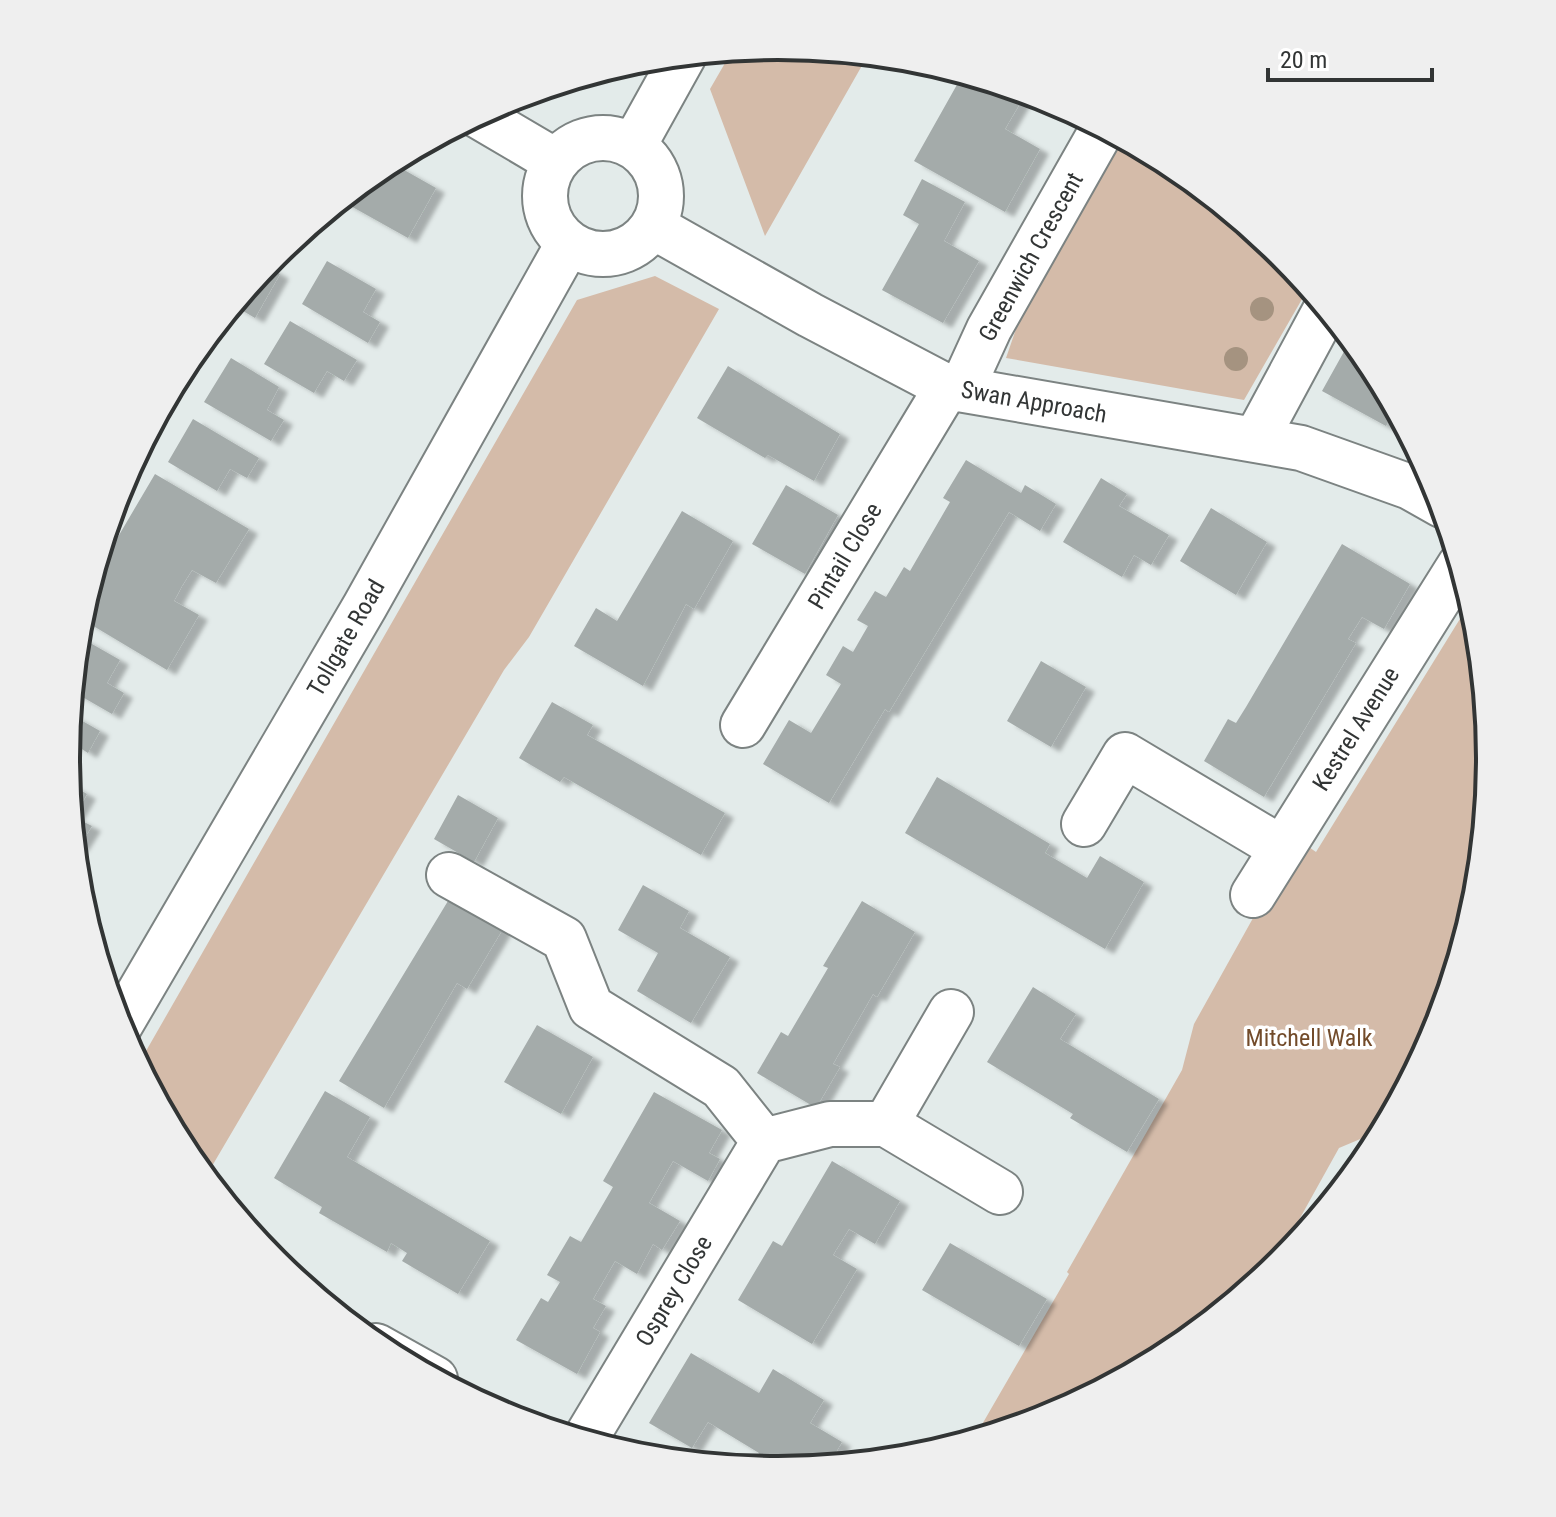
<svg xmlns="http://www.w3.org/2000/svg" width="1556" height="1517" font-family="'Roboto Condensed',sans-serif">
	<style>
		.green { fill: #d4bba9 }
		.building { fill: #a4abaa; filter: url(#shadow) }
		.lines { fill: none; stroke-linecap: round; stroke-linejoin: round }
		.minor-casing { stroke: #7c8382; stroke-width: 48 }
		.minor { stroke: #fff; stroke-width: 44 }
		.tree { fill: #a59380 }
		.labels { text-anchor: middle; dominant-baseline: central; stroke-width: 7; stroke-linejoin: round; paint-order: stroke }
		.street-label { font-size: 24px; fill: #323535; stroke: #fff }
		.park-label { font-size: 24px; fill: #724b2a; stroke: #fff }
		.rim { fill: none; stroke: #323535; stroke-width: 4 }
	</style>
	<defs>
		<filter id="shadow"><feDropShadow dx="9" dy="5" stdDeviation="2" flood-color="#0004"/></filter>
	</defs>
	<rect width="100%" height="100%" fill="#e3ebea"/>
	<!-- green -->
	<path class="green" d="M 778,46 L 868,55 L 765,236 L 710,89 L 732,51 Z
		M 1119,137 L 1174,166 L 1282,255 L 1309,287 L 1244,400 L 1006,358 L 1025,303 Z
		M 655,276 L 719,309 L 529,637 L 504,670 L 205,1178 C 180,1147 147,1098 142,1058 L 577,300 Z
		M 1471,601 L 1477,620 L 1490,759 L 1477,898 L 1436,1032 L 1384,1129 L 1339,1148 L 1270,1272 L 1173,1351 L 1050,1417 L 973,1440 L 1069,1274 L 1067,1272 L 1182,1070 L 1194,1024 L 1297,839 L 1316,852 Z"/>
	<!-- building -->
	<path class="building" d="M 963,74 L 1026,93 L 1005,129 L 1040,149 L 1005,212 L 914,161 Z
		M 390,162 L 436,188 L 408,238 L 340,200 Z
		M 922,179 L 965,202 L 944,241 L 979,261 L 943,323 L 882,290 L 919,224 L 903,215 Z
		M 327,261 L 376,289 L 363,312 L 380,322 L 368,343 L 302,304 Z
		M 265,265 L 280,274 L 255,318 L 233,305 Z
		M 290,321 L 357,360 L 344,381 L 327,371 L 314,393 L 264,364 Z
		M 1351,339 L 1371,363 L 1405,428 L 1390,419 L 1386,426 L 1322,391 Z
		M 231,358 L 279,387 L 267,410 L 284,420 L 271,441 L 204,402 Z
		M 728,366 L 840,434 L 814,481 L 768,455 L 765,458 L 697,418 Z
		M 193,419 L 259,458 L 247,478 L 230,469 L 217,491 L 168,462 Z
		M 966,460 L 1021,493 L 1025,485 L 1056,504 L 1040,531 L 1009,512 L 889,712 L 885,709 L 829,803 L 763,764 L 789,720 L 811,733 L 841,684 L 826,675 L 843,646 L 853,652 L 868,626 L 857,620 L 875,591 L 886,597 L 904,567 L 910,571 L 950,502 L 943,498 Z
		M 155,474 L 249,529 L 216,583 L 192,570 L 182,586 L 174,601 L 199,615 L 167,670 L 80,618 L 89,586 Z
		M 1101,478 L 1127,494 L 1119,506 L 1169,535 L 1151,565 L 1134,555 L 1122,577 L 1063,542 Z
		M 786,485 L 838,515 L 805,574 L 752,544 Z
		M 1211,508 L 1267,542 L 1236,595 L 1180,561 Z
		M 682,511 L 733,541 L 694,609 L 686,604 L 643,686 L 574,646 L 596,608 L 617,621 Z
		M 1342,544 L 1410,584 L 1384,629 L 1362,617 L 1348,639 L 1356,643 L 1264,797 L 1204,761 L 1228,719 L 1236,723 L 1246,707 Z
		M 78,636 L 120,660 L 107,683 L 124,693 L 112,714 L 72,691 Z
		M 1041,661 L 1086,687 L 1051,747 L 1007,721 Z
		M 552,702 L 593,725 L 587,735 L 725,813 L 701,855 L 564,777 L 560,782 L 519,758 Z
		M 70,714 L 100,731 L 88,753 L 71,742 L 66,750 Z
		M 937,777 L 1050,844 L 1045,853 L 1087,878 L 1100,856 L 1144,882 L 1105,949 L 905,833 Z
		M 68,783 L 87,794 L 74,817 L 92,826 L 79,847 L 74,844 Z
		M 458,795 L 498,818 L 474,862 L 434,839 Z
		M 643,885 L 689,911 L 680,928 L 730,957 L 691,1023 L 637,991 L 658,953 L 618,930 Z
		M 451,896 L 504,927 L 467,989 L 457,983 L 384,1108 L 339,1081 Z
		M 862,901 L 915,932 L 877,997 L 873,994 L 833,1064 L 840,1067 L 816,1108 L 757,1073 L 781,1032 L 788,1036 L 828,968 L 823,966 Z
		M 1033,987 L 1076,1014 L 1060,1039 L 1159,1099 L 1127,1152 L 1070,1118 L 1073,1114 L 987,1062 Z
		M 537,1025 L 593,1057 L 561,1114 L 504,1082 Z
		M 325,1091 L 370,1117 L 347,1157 L 490,1241 L 458,1294 L 402,1261 L 407,1253 L 391,1243 L 387,1252 L 319,1213 L 322,1207 L 274,1178 Z
		M 654,1092 L 722,1130 L 709,1153 L 720,1159 L 708,1181 L 673,1161 L 649,1203 L 680,1221 L 662,1250 L 653,1244 L 637,1274 L 615,1261 L 593,1299 L 606,1306 L 593,1328 L 600,1332 L 577,1374 L 516,1340 L 541,1298 L 548,1302 L 560,1282 L 547,1275 L 570,1236 L 581,1242 L 613,1187 L 603,1181 Z
		M 832,1161 L 900,1201 L 875,1244 L 849,1229 L 833,1255 L 857,1269 L 812,1344 L 738,1300 L 773,1241 L 782,1246 Z
		M 950,1243 L 1047,1299 L 1019,1346 L 922,1290 Z
		M 691,1353 L 759,1393 L 773,1369 L 824,1400 L 810,1423 L 842,1442 L 835,1454 L 852,1464 L 778,1471 L 765,1470 L 753,1463 L 759,1453 L 708,1422 L 692,1448 L 649,1423 Z"/>
	<g class="lines">
		<defs>
			<path id="minor" d="M 477,115 L 555,161
				M545 196a58 58 0 1 1 116 0a58 58 0 1 1-116 0Z
				M 634,145 L 684,55
				M 654,227 L 810,315 L 947,387 L 1301,448 L 1410,487 L 1442,505
				M 962,388 L 989,329 L 1103,128
				M 1256,439 L 1326,309
				M 743,725 L 947,387
				M 1084,824 L 1125,755 L 1281,848
				M 449,875 L 564,939 L 591,1007 L 721,1087 L 764,1141 L 584,1441
				M 1253,895 L 1460,565
				M 119,1027 L 365,606 L 568,244
				M 886,1124 L 1000,1192
				M 764,1141 L 830,1124 L 886,1124 L 951,1012
				M 376,1346 L 435,1379"/>
		</defs>
		<!-- minor casing -->
		<use href="#minor" class="minor-casing"/>
		<!-- minor -->
		<use href="#minor" class="minor"/>
	</g>
	<!-- trees -->
	<g class="tree">
		<circle cx="1262" cy="309" r="12"/>
		<circle cx="1236" cy="359" r="12"/>
	</g>
	<g class="labels">
		<!-- street labels -->
		<g class="street-label">
			<text transform="translate(1031 257) rotate(-61)">Greenwich Crescent</text>
			<text transform="translate(1034 402) rotate(10)">Swan Approach</text>
			<text transform="translate(845 556) rotate(-59)">Pintail Close</text>
			<text transform="translate(346 638) rotate(-60)">Tollgate Road</text>
			<text transform="translate(1356 729) rotate(-58)">Kestrel Avenue</text>
			<text transform="translate(674 1291) rotate(-59)">Osprey Close</text>
		</g>
		<!-- park labels -->
		<g class="park-label">
			<text x="1309" y="1038">Mitchell Walk</text>
		</g>
	</g>
	<!-- crop -->
	<path d="M0 0H1556V1517H0ZM80 758a698 698 0 1 1 1396 0a698 698 0 1 1-1396 0Z" fill="#efefef" fill-rule="evenodd"/>
	<path class="rim" d="M80 758a698 698 0 1 1 1396 0a698 698 0 1 1-1396 0Z"/>
	<!-- scale -->
	<path d="M1268 68v12h164v-12" fill="none" stroke="#323535" stroke-width="4"/>
	<text x="1280" y="68" font-size="24" fill="#323535" stroke="#ffffff" stroke-width="6" paint-order="stroke">20 m</text>
</svg>
